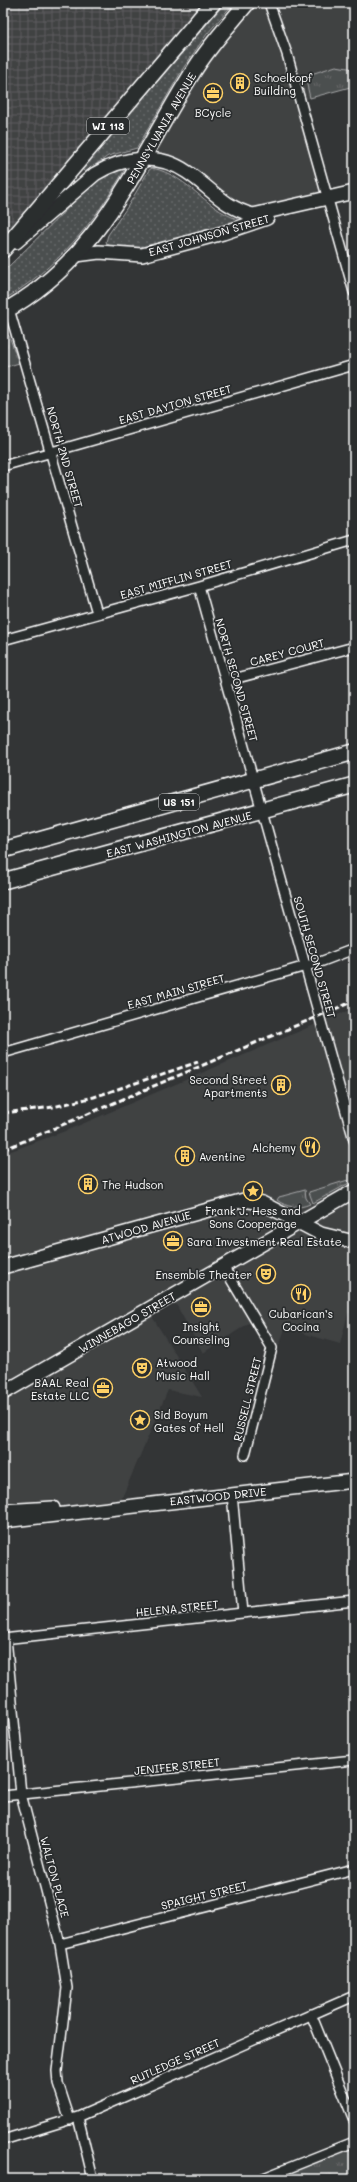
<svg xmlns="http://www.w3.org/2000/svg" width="357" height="2182" font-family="Mali,sans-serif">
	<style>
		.built { fill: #404243 }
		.industrial { fill: url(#industrial-grid) }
		.grass { fill: url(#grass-dots); stroke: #a6a7a8 }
		.park { fill: url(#park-tufts); stroke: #a6a7a8 }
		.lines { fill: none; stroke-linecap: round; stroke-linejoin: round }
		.street-casing { stroke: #fff; stroke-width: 12 }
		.secondary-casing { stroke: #fff; stroke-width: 16 }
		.primary-casing { stroke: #fff; stroke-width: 18 }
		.street { stroke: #2a2d2e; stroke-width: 9 }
		.secondary { stroke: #2a2d2e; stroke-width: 13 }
		.primary { stroke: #2a2d2e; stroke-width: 15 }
		.rail { stroke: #fff; stroke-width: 3; stroke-dasharray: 6 3; stroke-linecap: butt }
		.labels { text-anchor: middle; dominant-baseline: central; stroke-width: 3.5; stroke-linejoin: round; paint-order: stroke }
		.shield { fill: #2a2d2e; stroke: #bfc0c0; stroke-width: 1 }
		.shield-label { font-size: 10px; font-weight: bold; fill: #fff }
		.poi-label { font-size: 11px; fill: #fff; stroke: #2a2d2e; text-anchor: start }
		.street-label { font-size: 11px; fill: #fff; stroke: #2a2d2e }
	</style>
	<defs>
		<pattern id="industrial-grid" width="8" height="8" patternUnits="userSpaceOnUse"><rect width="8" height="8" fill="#404243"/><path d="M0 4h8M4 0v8" fill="none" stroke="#5d5e5f"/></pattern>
		<pattern id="grass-dots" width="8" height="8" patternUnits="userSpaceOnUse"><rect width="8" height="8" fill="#4c4f50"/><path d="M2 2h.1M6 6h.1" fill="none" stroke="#67696a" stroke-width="1.8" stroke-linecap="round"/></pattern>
		<pattern id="park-tufts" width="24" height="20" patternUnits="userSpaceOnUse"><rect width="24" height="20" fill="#4c4f50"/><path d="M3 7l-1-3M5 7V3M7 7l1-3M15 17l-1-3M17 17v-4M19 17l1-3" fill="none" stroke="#67696a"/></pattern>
	</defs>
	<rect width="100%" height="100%" fill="#333536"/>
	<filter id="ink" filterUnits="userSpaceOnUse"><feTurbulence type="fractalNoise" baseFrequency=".025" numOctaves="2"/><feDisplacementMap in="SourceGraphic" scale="8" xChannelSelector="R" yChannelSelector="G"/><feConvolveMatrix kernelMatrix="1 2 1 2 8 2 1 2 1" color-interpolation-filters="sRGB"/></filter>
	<g filter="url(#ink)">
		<!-- built -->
		<path class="built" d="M 247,3 L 354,3 L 354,69 L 349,67 L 311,78 L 310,98 L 301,102 L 328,199 L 253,215 L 186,171 L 143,159 Z
			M 354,1008 L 354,1315 L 348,1313 L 340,1344 L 285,1328 L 280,1344 L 272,1348 L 255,1319 L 203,1353 L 172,1297 L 148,1310 L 202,1397 L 168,1390 L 118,1507 L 3,1511 L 3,1154 L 68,1130 Z"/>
		<!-- industrial -->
		<path class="industrial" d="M 3,3 L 213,3 L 3,250 Z"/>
		<!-- grass -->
		<path class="grass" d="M 225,3 L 234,3 L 207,34 L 184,67 L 137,148 L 108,156 L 85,172 L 82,169 Z
			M 123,168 L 125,169 C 95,222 56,269 3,300 L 3,272 L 95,181 Z
			M 152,168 C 191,176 208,214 245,221 L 237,225 L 137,248 L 110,247 L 106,242 L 108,235 L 128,206 L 149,170 Z"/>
		<!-- park -->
		<path class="park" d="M 336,66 L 354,69 L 354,86 L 310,98 L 305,76 Z
			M 3,331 L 9,336 L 19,363 L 3,368 Z
			M 348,1180 L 349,1183 L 313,1203 L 309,1192 Z
			M 305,1190 L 306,1198 L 310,1204 C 299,1209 287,1208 277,1200 L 279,1197 Z
			M 354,2142 L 354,2179 L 261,2179 Z"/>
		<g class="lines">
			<defs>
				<path id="street" d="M 269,3 L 287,54 L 354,292
					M 9,309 L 97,613
					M 3,466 L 354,365
					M 199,586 L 354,1140
					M 3,640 L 199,586 L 354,540
					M 226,681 L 354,647
					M 3,1053 L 320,962 L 354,949
					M 223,1266 L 272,1348 L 245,1455
					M 232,1494 L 243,1613
					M 6,1638 L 21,1794 L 60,1944 L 67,1988 L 57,2071 L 58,2083 L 70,2120
					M 3,1639 L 354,1601
					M 3,1796 L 354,1760
					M 60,1944 L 354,1869
					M 311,2014 L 354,2120
					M 78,2117 L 93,2179
					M 3,2140 L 78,2117 L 354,1996
					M 261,2179 L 354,2142"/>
				<path id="secondary" d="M 16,242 L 95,174 C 123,157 158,152 187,172 C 211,188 223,207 253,215 L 354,192
					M 76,255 L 99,252 L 142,255 L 223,233 L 267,218
					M 3,1267 L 244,1200 L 262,1203 L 321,1234 L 354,1242
					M 3,1393 L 354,1191
					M 3,1511 L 53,1508
					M 3,1521 L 354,1481"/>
				<path id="primary" d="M 3,250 L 213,3
					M 3,312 C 102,258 136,162 193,72 C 208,47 228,26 247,3
					M 3,850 L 354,752
					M 3,881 L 354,785"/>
			</defs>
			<!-- street casing -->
			<use href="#street" class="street-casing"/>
			<!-- secondary casing -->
			<use href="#secondary" class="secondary-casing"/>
			<!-- primary casing -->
			<use href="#primary" class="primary-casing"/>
			<!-- street -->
			<use href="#street" class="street"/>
			<!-- secondary -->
			<use href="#secondary" class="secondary"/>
			<!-- primary -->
			<use href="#primary" class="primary"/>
			<!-- rail -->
			<path class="rail" d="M 3,1113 L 53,1107 L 94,1097 L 198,1062
				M 3,1150 L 354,1001"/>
		</g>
	</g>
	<!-- icons -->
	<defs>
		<symbol id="building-ring" viewBox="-11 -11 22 22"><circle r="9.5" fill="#2a2d2e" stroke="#ffd166" stroke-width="1.5"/><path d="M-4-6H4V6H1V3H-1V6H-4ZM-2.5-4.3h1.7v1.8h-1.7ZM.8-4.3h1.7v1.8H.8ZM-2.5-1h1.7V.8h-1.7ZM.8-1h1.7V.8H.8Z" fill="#ffd166"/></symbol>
		<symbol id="office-ring" viewBox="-11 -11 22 22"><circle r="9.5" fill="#2a2d2e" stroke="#ffd166" stroke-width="1.5"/><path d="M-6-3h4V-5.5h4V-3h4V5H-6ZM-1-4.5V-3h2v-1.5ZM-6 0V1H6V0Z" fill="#ffd166"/></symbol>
		<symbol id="restaurant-ring" viewBox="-11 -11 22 22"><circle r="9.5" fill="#2a2d2e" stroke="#ffd166" stroke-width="1.5"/><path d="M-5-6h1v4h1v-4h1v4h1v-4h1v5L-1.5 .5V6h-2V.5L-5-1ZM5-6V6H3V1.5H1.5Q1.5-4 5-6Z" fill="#ffd166"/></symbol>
		<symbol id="sight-ring" viewBox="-11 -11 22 22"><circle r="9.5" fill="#2a2d2e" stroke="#ffd166" stroke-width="1.5"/><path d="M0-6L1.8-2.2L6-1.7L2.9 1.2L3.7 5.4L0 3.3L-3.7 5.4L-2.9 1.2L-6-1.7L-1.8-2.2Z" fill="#ffd166"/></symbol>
		<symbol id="theatre-ring" viewBox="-11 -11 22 22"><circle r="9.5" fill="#2a2d2e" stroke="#ffd166" stroke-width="1.5"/><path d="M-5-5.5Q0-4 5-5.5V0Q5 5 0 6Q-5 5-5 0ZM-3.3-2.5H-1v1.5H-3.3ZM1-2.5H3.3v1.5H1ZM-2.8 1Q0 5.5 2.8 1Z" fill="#ffd166"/></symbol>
	</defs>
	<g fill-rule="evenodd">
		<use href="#building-ring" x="229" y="72" width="22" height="22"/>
		<use href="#office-ring" x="202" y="82" width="22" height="22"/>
		<use href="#building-ring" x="270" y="1074" width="22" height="22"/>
		<use href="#restaurant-ring" x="299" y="1136" width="22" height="22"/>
		<use href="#building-ring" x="174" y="1145" width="22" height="22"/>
		<use href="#building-ring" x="77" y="1173" width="22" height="22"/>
		<use href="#sight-ring" x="242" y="1180" width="22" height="22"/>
		<use href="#office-ring" x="162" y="1230" width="22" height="22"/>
		<use href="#theatre-ring" x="255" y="1263" width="22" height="22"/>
		<use href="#restaurant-ring" x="290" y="1283" width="22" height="22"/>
		<use href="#office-ring" x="190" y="1296" width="22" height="22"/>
		<use href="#theatre-ring" x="131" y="1357" width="22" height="22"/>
		<use href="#office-ring" x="92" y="1377" width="22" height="22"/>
		<use href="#sight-ring" x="129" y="1409" width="22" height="22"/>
	</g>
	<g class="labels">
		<!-- shield labels -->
		<g class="shield">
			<rect x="87" y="118" width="42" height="16" rx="3"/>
			<rect x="159" y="794" width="40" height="16" rx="3"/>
		</g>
		<g class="shield-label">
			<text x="108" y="126">WI 113</text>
			<text x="179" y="802">US 151</text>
		</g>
		<!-- poi labels -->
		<g class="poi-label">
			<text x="254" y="77">Schoelkopf<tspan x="254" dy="13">Building</tspan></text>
			<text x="213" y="112" text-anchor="middle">BCycle</text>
			<text x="267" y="1079" text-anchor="end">Second Street<tspan x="267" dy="13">Apartments</tspan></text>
			<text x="296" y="1147" text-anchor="end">Alchemy</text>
			<text x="199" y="1156">Aventine</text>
			<text x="102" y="1184">The Hudson</text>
			<text x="253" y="1210" text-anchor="middle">Frank J. Hess and<tspan x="253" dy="13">Sons Cooperage</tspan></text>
			<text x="187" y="1241">Sara Investment Real Estate</text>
			<text x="252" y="1274" text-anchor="end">Ensemble Theater</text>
			<text x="301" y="1313" text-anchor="middle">Cubarican’s<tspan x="301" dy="13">Cocina</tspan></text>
			<text x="201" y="1326" text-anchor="middle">Insight<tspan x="201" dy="13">Counseling</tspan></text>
			<text x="156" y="1362">Atwood<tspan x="156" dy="13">Music Hall</tspan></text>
			<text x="89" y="1382" text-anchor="end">BAAL Real<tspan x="89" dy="13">Estate LLC</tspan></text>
			<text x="154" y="1414">Sid Boyum<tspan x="154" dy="13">Gates of Hell</tspan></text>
		</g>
		<!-- street labels -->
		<g class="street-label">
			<text transform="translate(161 128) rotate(-60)">PENNSYLVANIA AVENUE</text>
			<text transform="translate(209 235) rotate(-16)">EAST JOHNSON STREET</text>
			<text transform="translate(175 404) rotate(-16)">EAST DAYTON STREET</text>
			<text transform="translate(65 457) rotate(74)">NORTH 2ND STREET</text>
			<text transform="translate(176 579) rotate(-16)">EAST MIFFLIN STREET</text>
			<text transform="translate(287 652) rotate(-15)">CAREY COURT</text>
			<text transform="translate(237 680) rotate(74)">NORTH SECOND STREET</text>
			<text transform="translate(179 834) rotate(-15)">EAST WASHINGTON AVENUE</text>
			<text transform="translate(315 957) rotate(74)">SOUTH SECOND STREET</text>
			<text transform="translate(176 991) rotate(-16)">EAST MAIN STREET</text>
			<text transform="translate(146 1227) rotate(-16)">ATWOOD AVENUE</text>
			<text transform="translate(127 1322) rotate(-30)">WINNEBAGO STREET</text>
			<text transform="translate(247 1399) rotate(-76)">RUSSELL STREET</text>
			<text transform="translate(218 1496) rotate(-6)">EASTWOOD DRIVE</text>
			<text transform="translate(177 1608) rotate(-6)">HELENA STREET</text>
			<text transform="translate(177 1766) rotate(-6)">JENIFER STREET</text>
			<text transform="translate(55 1877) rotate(75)">WALTON PLACE</text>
			<text transform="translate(204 1895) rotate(-14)">SPAIGHT STREET</text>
			<text transform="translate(175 2061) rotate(-24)">RUTLEDGE STREET</text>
		</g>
	</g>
	<!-- margin -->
	<rect width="357" height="2182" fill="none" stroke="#2a2d2e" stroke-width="16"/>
	<rect x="8" y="8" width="341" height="2166" fill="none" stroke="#fff" stroke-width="1.5" filter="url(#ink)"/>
</svg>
